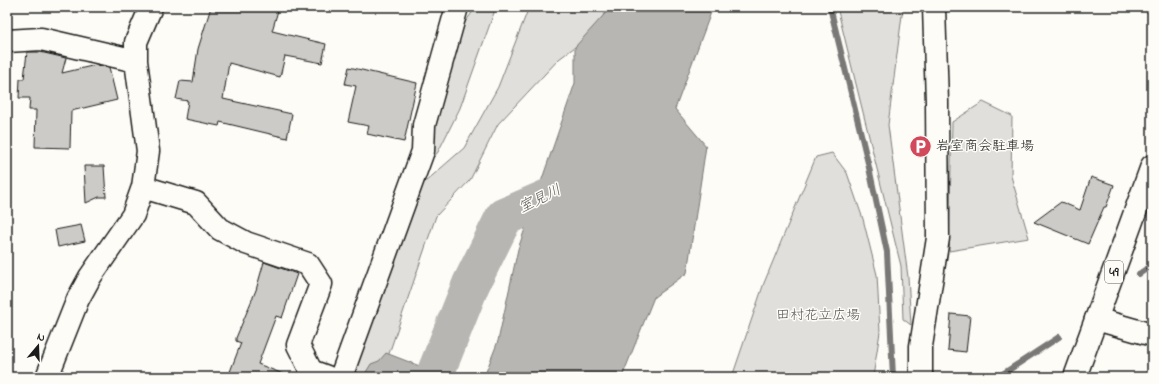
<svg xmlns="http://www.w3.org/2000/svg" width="1159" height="384" font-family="'Indie Flower','Klee One',sans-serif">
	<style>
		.green { fill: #e0dfdb; stroke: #7e7e7c }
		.water { fill: #b7b6b2; stroke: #797876 }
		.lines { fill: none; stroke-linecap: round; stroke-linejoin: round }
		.stream { stroke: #797876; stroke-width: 6 }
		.river { stroke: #b7b6b2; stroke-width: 38 }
		.building { fill: #cccbc8; stroke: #1c1c1c }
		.minor-casing { stroke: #1c1c1c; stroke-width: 25 }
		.major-casing { stroke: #1c1c1c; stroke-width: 25 }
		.minor { stroke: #fdfcf7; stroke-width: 22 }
		.major { stroke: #fdfcf7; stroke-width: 22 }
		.labels { text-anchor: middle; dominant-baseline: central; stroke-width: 3; stroke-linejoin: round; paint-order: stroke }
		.shield { fill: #fdfcf7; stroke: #605f5e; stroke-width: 1 }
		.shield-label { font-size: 13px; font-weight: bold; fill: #1c1c1c }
		.poi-label { font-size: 14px; fill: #1c1c1c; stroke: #fdfcf7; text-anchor: start }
		.park-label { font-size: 14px; fill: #575655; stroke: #fdfcf7 }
		.water-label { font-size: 15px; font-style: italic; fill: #5a5a58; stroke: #fdfcf7 }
	</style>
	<rect width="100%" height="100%" fill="#fdfcf7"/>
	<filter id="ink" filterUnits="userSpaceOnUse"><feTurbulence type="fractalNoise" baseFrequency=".025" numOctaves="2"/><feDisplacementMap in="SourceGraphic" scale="8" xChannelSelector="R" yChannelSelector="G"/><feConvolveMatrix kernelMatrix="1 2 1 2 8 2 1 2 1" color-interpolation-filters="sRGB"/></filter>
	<g filter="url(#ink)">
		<!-- green -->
		<path class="green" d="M 476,7 L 496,7 L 460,108 L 438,152 L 433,158 L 428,156 L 428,138 L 461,28 Z
			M 529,7 L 660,7 L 619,14 L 559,59 L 498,124 L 470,180 L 436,216 L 381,377 L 351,377 L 417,189 L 464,148 L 498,87 Z
			M 837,7 L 903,7 L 888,125 L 908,277 L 911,325 L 903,319 L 901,266 Z
			M 983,102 L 1012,116 L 1011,176 L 1029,238 L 949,251 L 952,122 Z
			M 832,153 L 847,173 L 863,219 L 877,275 L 880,332 L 873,377 L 732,377 L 764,283 L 816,157 Z"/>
		<!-- water -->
		<path class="water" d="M 611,7 L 713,7 L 675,109 L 706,146 L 687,273 L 654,297 L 622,377 L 484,377 L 498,341 L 518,249 L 575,83 L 575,47 Z
			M 386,353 L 448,377 L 363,377 L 371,364 L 379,361 Z"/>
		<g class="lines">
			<!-- stream -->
			<path class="stream" d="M 830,7 L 868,163 L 887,252 L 893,377
				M 1139,274 L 1152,265
				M 998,377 L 1059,337"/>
			<!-- river -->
			<path class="river" d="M 434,377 L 471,284 L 504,217 L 564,191 L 573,175"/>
		</g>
		<!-- building -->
		<path class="building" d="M 211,7 L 279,7 L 272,31 L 326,44 L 322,63 L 285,56 L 280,77 L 229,63 L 223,99 L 292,114 L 287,138 L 220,122 L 219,126 L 185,119 L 188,101 L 176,99 L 180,81 L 193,82 L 198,49 Z
			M 27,52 L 40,52 L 66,58 L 62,73 L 96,65 L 109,67 L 117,100 L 71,111 L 70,148 L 35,147 L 36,110 L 29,110 L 30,98 L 19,98 L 20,79 L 24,79 Z
			M 349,67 L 417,83 L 404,142 L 367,134 L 369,126 L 348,122 L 356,86 L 345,84 Z
			M 84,166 L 104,166 L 106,197 L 99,197 L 86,203 Z
			M 1091,177 L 1114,185 L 1106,207 L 1104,207 L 1088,244 L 1034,222 L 1061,202 L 1080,210 Z
			M 81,225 L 85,241 L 58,247 L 55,230 Z
			M 264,262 L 297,274 L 282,318 L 276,316 L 258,364 L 288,376 L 288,377 L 228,377 L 241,343 L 236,341 L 236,338 L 256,290 Z
			M 951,314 L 970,316 L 966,352 L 948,350 Z"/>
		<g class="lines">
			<defs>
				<path id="minor" d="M 7,41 L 41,39 L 136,61
					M 143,187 L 196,203 L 220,229 L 246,243 L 308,264 L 321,284 L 298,345 L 311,371 L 327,377
					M 1096,319 L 1152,335
					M 47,377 L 78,299 L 90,277 L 133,215 L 143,187 L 148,151 L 136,61 L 136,42 L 151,7
					M 341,377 L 423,151 L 424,125 L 457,7
					M 921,377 L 921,346 L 938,238 L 937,102 L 934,7"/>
				<path id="major" d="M 1075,377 L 1152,166"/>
			</defs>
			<!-- minor casing -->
			<use href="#minor" class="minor-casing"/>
			<!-- major casing -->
			<use href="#major" class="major-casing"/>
			<!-- minor -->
			<use href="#minor" class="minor"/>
			<!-- major -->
			<use href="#major" class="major"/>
		</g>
	</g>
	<!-- icons -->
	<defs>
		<symbol id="parking-disc" viewBox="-11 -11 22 22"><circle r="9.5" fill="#d1495b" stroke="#fdfcf7"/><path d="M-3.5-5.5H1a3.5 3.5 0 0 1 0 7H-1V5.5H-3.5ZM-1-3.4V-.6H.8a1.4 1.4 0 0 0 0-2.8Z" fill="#fff"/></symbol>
	</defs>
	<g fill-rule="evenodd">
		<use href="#parking-disc" x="908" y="134" width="25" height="25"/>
	</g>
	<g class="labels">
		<!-- shield labels -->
		<rect class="shield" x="1105" y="261" width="18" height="22" rx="3"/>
		<g class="shield-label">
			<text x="1114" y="272">49</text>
		</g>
		<!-- poi labels -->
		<g class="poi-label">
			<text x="936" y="146">岩室商会駐車場</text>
		</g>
		<!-- park labels -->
		<g class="park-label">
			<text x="818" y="315">田村花立広場</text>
		</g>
		<!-- water labels -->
		<g class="water-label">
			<text transform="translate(540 199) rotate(-26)">室見川</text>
		</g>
	</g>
	<!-- margin -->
	<rect width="1159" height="384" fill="none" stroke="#fdfcf7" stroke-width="24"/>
	<rect x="12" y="12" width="1135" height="360" fill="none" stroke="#1c1c1c" stroke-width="1.5" filter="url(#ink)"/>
	<!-- north arrow -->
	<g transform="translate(38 346) rotate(19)" stroke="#fdfcf7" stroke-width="3" paint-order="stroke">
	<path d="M0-3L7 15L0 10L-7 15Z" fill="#1c1c1c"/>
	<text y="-6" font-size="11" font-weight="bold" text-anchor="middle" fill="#1c1c1c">N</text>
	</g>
</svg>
